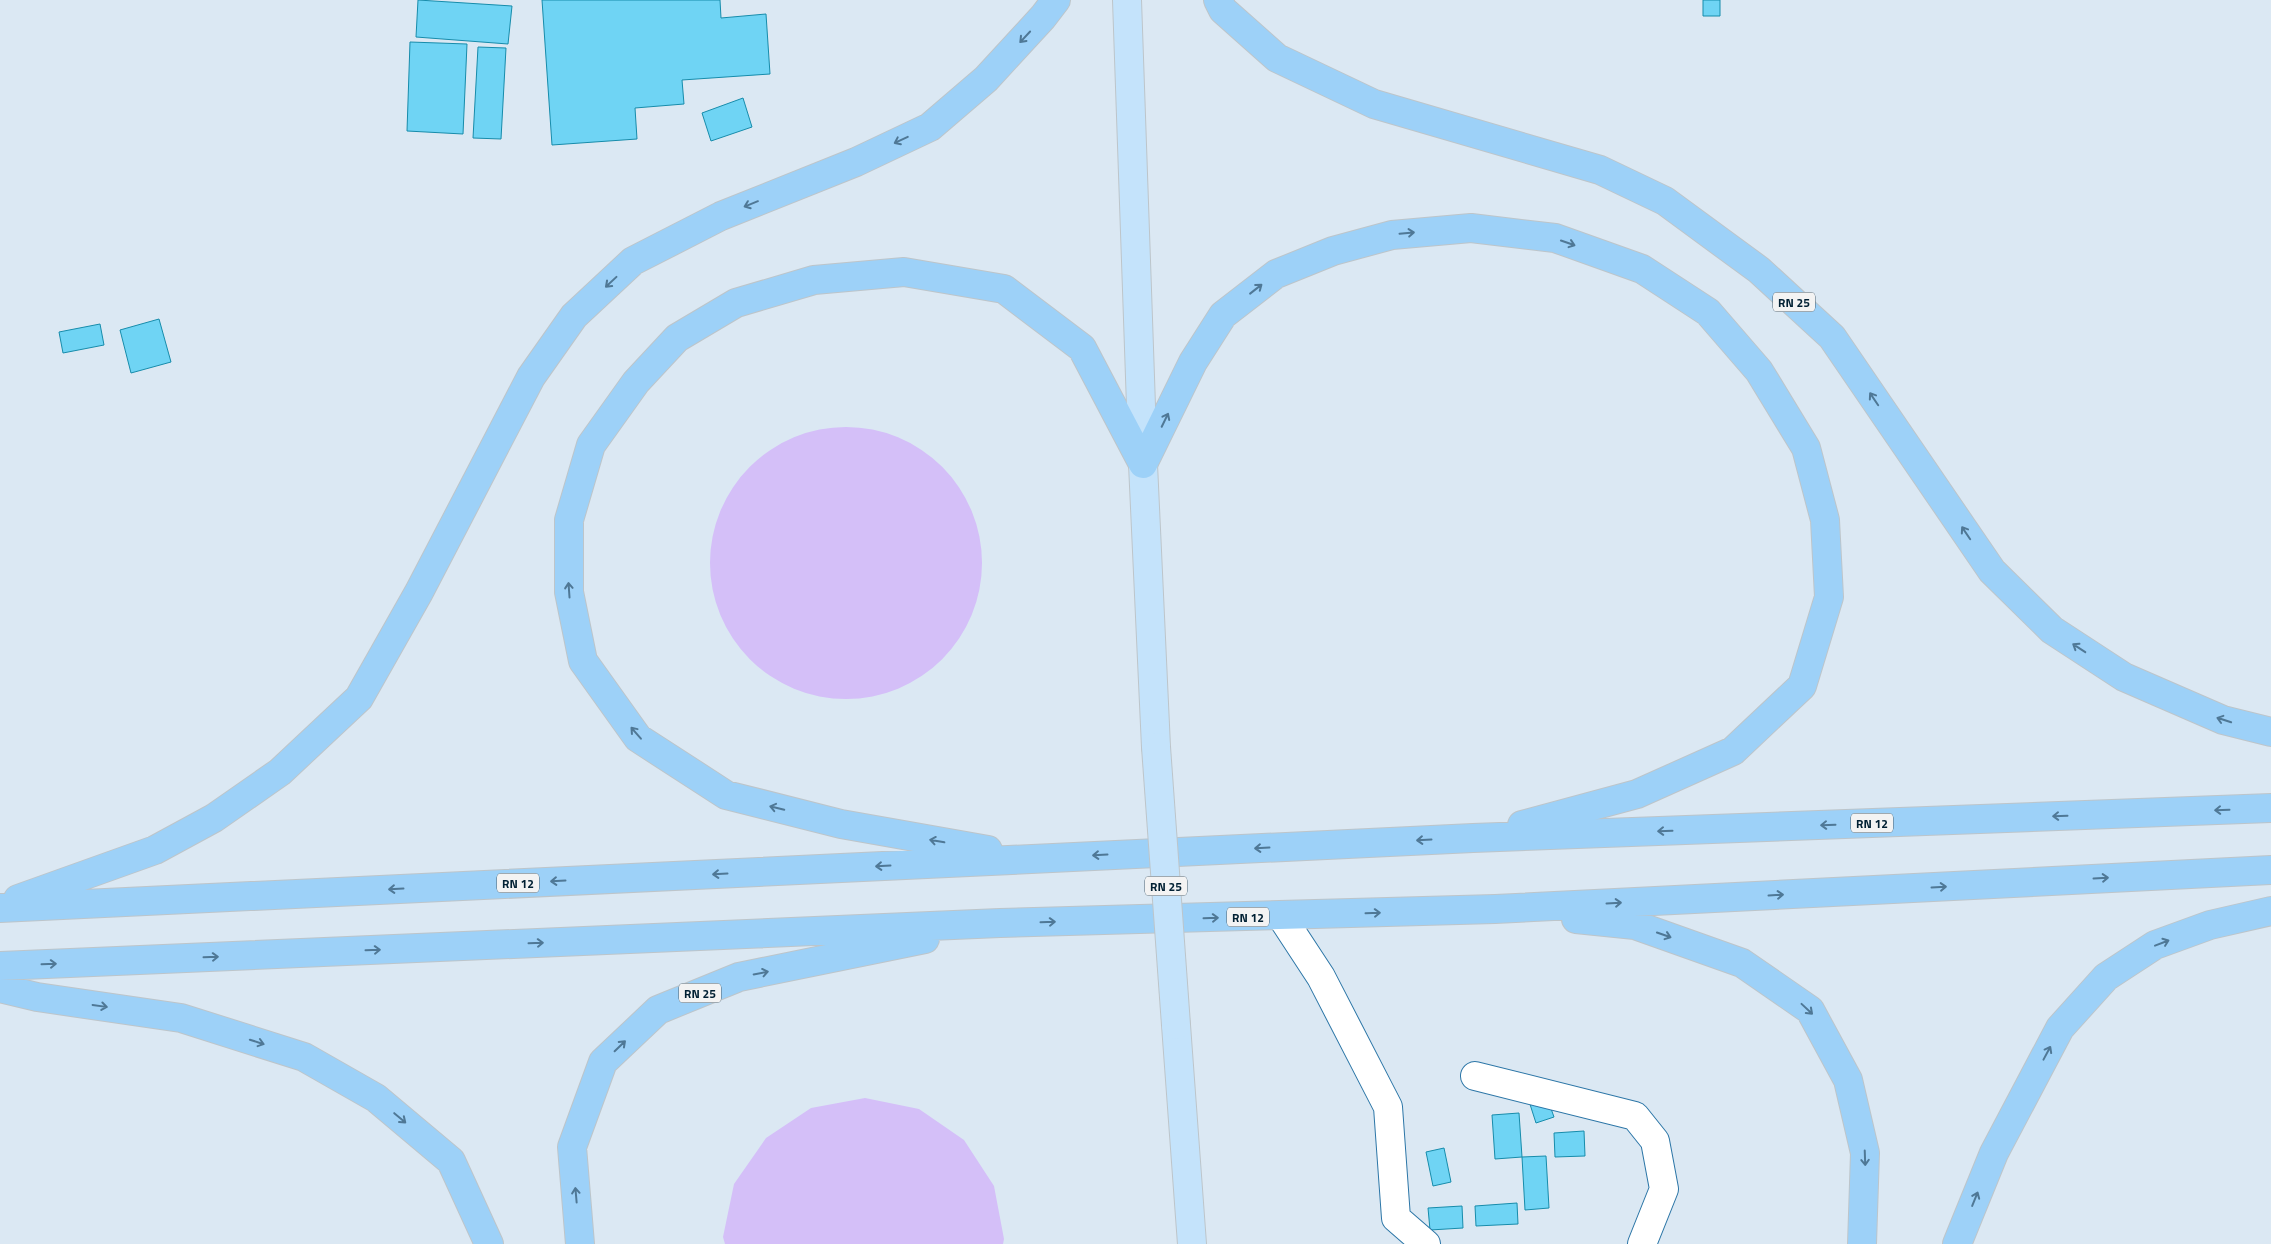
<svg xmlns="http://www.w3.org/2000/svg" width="2271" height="1244" font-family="'Titillium Web',sans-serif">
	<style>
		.green { fill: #d4bff8 }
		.building { fill: #6fd4f4; stroke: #178cab }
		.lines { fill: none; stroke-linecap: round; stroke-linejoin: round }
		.minor-casing { stroke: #2c76a7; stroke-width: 30 }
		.major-casing { stroke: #bdc5ca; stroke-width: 30 }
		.highway-casing { stroke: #bdc5ca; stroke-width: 30 }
		.minor { stroke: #fff; stroke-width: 28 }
		.major { stroke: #c4e3fb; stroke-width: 28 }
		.highway { stroke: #9dd1f8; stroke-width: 28 }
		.major-bridge-casing { stroke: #bdc5ca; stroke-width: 30; stroke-linecap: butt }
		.major-bridge { stroke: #c4e3fb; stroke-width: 28 }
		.oneway { stroke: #4f7896 }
		.labels { text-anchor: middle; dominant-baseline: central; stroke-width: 4; stroke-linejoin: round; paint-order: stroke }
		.shield { fill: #f3f3f3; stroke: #4a5f6d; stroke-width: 1 }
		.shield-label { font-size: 12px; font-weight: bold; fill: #012033 }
	</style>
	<rect width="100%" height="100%" fill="#dbe8f3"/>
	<!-- green -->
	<path class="green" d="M710 563a136 136 0 1 1 272 0a136 136 0 1 1-272 0Z
		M 865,1098 L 919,1109 L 964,1140 L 994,1186 L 1004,1239 L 1003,1244 L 725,1244 L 723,1237 L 734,1184 L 766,1138 L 811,1108 Z"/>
	<!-- building -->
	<path class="building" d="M 418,0 L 512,6 L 508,44 L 416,37 Z
		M 542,0 L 720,0 L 721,18 L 766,14 L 770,74 L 682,80 L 684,104 L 635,108 L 637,139 L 552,145 Z
		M 1703,0 L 1720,0 L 1720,16 L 1703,16 Z
		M 410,42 L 467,44 L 463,134 L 407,131 Z
		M 478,47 L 506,48 L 501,139 L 473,138 Z
		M 743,98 L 752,127 L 711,141 L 702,113 Z
		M 159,319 L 171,362 L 131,373 L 120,330 Z
		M 100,324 L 104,345 L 63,353 L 59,332 Z
		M 1544,1089 L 1554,1117 L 1536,1123 L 1527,1095 Z
		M 1519,1113 L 1522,1157 L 1495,1159 L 1492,1115 Z
		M 1584,1131 L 1585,1156 L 1555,1157 L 1554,1133 Z
		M 1444,1148 L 1451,1182 L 1433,1186 L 1426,1152 Z
		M 1546,1156 L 1549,1208 L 1525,1210 L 1522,1157 Z
		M 1517,1203 L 1518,1224 L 1476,1226 L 1475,1206 Z
		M 1462,1206 L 1463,1228 L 1430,1230 L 1428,1208 Z"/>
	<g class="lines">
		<defs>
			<path id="minor" d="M 1281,916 L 1321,977 L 1388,1107 L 1396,1218 L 1426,1244
				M 1475,1076 L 1635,1116 L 1655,1141 L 1664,1189 L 1642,1244"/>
			<path id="major" d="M 1127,0 L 1143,464 L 1156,747
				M 1176,1025 L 1192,1244"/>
			<path id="highway" d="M 1218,0 L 1223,10 L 1277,58 L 1374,104 L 1600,170 L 1665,201 L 1759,270 L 1832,337 L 1992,571 L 2052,630 L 2124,677 L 2223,720 L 2271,732
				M 1143,464 L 1193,362 L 1223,315 L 1276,274 L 1333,251 L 1392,235 L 1471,228 L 1555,238 L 1642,269 L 1708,312 L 1759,371 L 1806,448 L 1825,520 L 1829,597 L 1802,686 L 1733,751 L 1637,794 L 1522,825
				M 988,850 L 841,824 L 726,795 L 638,738 L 583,661 L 569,592 L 569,520 L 591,445 L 636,382 L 677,338 L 736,303 L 814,280 L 904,272 L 1004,289 L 1082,348 L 1143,464
				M 18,899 L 155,850 L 214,818 L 280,772 L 359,698 L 419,592 L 531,377 L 574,316 L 633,261 L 721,216 L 856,162 L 930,127 L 986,79 L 1043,17 L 1056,0
				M 0,908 L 1473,838 L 2271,808
				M 1576,919 L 1635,925 L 1742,963 L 1810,1010 L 1848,1080 L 1865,1153 L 1862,1244
				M 0,966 L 1000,923 L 1495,909 L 2271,870
				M 0,988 L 37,997 L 181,1018 L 304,1057 L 376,1098 L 451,1161 L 489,1244
				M 580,1244 L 572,1147 L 603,1062 L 658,1010 L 739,977 L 925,939
				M 1957,1244 L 1994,1153 L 2060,1028 L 2106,977 L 2155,945 L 2210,925 L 2271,911"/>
		</defs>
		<!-- minor casing -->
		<use href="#minor" class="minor-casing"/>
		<!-- major casing -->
		<use href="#major" class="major-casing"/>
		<!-- highway casing -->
		<use href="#highway" class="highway-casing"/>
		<!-- minor -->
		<use href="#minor" class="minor"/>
		<!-- major -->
		<use href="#major" class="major"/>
		<!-- highway -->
		<use href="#highway" class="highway"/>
		<defs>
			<path id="major-bridge" d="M 1156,747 L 1176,1025"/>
		</defs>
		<!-- major-bridge casing -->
		<use href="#major-bridge" class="major-bridge-casing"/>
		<!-- major-bridge -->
		<use href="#major-bridge" class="major-bridge"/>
	</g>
	<!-- one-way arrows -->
	<defs><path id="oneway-shaft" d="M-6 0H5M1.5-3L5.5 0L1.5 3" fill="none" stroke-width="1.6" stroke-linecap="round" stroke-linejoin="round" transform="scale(1.25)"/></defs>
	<g class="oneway">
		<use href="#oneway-shaft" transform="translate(1025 37) rotate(133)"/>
		<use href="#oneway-shaft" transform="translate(901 140) rotate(155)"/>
		<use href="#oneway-shaft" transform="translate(751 204) rotate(158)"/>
		<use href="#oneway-shaft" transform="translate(1407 233) rotate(-5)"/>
		<use href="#oneway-shaft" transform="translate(1568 243) rotate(19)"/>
		<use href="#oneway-shaft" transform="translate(611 282) rotate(137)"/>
		<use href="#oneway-shaft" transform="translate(1256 289) rotate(-38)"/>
		<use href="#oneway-shaft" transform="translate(1874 399) rotate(-124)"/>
		<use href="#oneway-shaft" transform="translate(1165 420) rotate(-64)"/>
		<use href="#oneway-shaft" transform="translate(1966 533) rotate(-124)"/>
		<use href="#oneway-shaft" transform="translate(569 590) rotate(-94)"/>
		<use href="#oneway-shaft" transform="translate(2079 648) rotate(-147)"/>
		<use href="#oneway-shaft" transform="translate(2224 720) rotate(-162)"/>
		<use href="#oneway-shaft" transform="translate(636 733) rotate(-131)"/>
		<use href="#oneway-shaft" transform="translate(777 808) rotate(-166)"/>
		<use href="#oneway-shaft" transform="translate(2222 810) rotate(178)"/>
		<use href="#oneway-shaft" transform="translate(2060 816) rotate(178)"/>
		<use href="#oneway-shaft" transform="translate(1828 825) rotate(178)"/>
		<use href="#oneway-shaft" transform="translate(1665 831) rotate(178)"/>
		<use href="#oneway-shaft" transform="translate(1424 840) rotate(177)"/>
		<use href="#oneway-shaft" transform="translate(937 841) rotate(-170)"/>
		<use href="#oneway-shaft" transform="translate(1262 848) rotate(177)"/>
		<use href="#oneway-shaft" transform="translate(1100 855) rotate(177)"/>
		<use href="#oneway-shaft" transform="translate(883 866) rotate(177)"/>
		<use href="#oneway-shaft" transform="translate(720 874) rotate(177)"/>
		<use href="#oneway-shaft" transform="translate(2101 878) rotate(-3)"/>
		<use href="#oneway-shaft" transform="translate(558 881) rotate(177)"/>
		<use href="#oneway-shaft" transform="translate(1939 887) rotate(-3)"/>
		<use href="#oneway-shaft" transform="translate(396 889) rotate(177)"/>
		<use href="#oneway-shaft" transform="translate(1776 895) rotate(-3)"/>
		<use href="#oneway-shaft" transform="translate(1614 903) rotate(-3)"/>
		<use href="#oneway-shaft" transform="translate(1373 913) rotate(-2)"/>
		<use href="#oneway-shaft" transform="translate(1211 918) rotate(-2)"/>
		<use href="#oneway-shaft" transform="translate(1048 922) rotate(-2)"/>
		<use href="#oneway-shaft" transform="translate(1664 935) rotate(19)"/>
		<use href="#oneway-shaft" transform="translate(536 943) rotate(-2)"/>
		<use href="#oneway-shaft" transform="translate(2162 943) rotate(-21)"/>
		<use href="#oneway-shaft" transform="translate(373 950) rotate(-2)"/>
		<use href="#oneway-shaft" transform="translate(211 957) rotate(-2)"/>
		<use href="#oneway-shaft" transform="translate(49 964) rotate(-2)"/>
		<use href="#oneway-shaft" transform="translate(761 973) rotate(-11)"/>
		<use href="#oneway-shaft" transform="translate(100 1006) rotate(8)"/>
		<use href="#oneway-shaft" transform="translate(1807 1009) rotate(43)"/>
		<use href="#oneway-shaft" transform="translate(257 1042) rotate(18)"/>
		<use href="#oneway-shaft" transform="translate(620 1046) rotate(-44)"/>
		<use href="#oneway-shaft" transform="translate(2047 1053) rotate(-62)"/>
		<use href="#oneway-shaft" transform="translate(400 1118) rotate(40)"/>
		<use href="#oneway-shaft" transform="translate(1865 1158) rotate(88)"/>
		<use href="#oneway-shaft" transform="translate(576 1195) rotate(-95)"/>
		<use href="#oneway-shaft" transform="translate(1975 1199) rotate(-68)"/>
	</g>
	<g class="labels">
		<!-- shield labels -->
		<g class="shield">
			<rect x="1773" y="292.5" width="42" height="19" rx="4"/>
			<rect x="1851" y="813.5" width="42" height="19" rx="4"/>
			<rect x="497" y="873.5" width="42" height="19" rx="4"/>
			<rect x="1145" y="876.5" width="42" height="19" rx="4"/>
			<rect x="1227" y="907.5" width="42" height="19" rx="4"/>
			<rect x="679" y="983.5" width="42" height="19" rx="4"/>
		</g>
		<g class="shield-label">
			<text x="1794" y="302">RN 25</text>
			<text x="1872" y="823">RN 12</text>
			<text x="518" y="883">RN 12</text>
			<text x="1166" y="886">RN 25</text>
			<text x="1248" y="917">RN 12</text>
			<text x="700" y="993">RN 25</text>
		</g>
	</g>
</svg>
